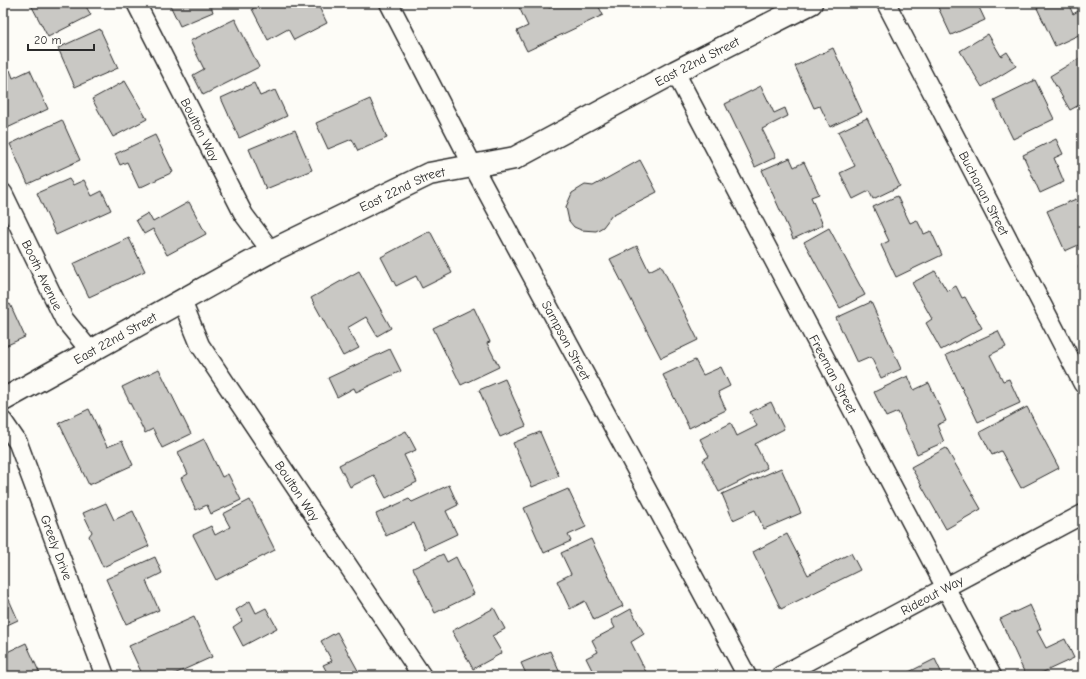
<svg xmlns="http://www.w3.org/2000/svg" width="1086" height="679" font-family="'Comic Neue',sans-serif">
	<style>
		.building { fill: #c9c8c4; stroke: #2b2b2b }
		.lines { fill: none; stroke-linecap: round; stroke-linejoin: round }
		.street-casing { stroke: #2b2b2b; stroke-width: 21 }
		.secondary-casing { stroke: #2b2b2b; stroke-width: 25 }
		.street { stroke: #fdfcf7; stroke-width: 18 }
		.secondary { stroke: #fdfcf7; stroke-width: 22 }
		.labels { text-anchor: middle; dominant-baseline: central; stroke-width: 3; stroke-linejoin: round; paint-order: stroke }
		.street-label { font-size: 13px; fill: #2b2b2b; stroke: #fdfcf7 }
	</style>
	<rect width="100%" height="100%" fill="#fdfcf7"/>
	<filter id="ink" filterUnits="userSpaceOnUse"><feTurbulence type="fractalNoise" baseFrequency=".025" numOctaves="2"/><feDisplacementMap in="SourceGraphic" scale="8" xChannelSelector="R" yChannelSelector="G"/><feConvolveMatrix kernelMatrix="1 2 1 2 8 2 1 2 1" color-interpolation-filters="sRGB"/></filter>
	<g filter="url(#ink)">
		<!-- building -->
		<path class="building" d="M 30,3 L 84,3 L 91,15 L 48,37 Z
			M 169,3 L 210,3 L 213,12 L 180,26 Z
			M 263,3 L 317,3 L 327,23 L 294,40 L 288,29 L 268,40 L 252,9 Z
			M 517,3 L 546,3 L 549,8 L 560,3 L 603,3 L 598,5 L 603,15 L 527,51 L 517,31 L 528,26 Z
			M 936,3 L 977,3 L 985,20 L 951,35 Z
			M 1048,3 L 1068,3 L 1073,14 L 1080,10 L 1083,16 L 1083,33 L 1055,46 L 1037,8 Z
			M 235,19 L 259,67 L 203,95 L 193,75 L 204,69 L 190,41 Z
			M 100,29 L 118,68 L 75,87 L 58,48 Z
			M 988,34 L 1001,56 L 1007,52 L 1016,66 L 982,87 L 960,51 Z
			M 833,48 L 862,112 L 830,127 L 820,106 L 814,108 L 795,66 Z
			M 1083,56 L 1083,103 L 1070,110 L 1050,76 Z
			M 10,70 L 13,78 L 30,70 L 48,109 L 3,130 L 3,73 Z
			M 1035,80 L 1054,119 L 1013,139 L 994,100 Z
			M 125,81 L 147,119 L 113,137 L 92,99 Z
			M 254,83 L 260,96 L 275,90 L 287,116 L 239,138 L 221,98 Z
			M 761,86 L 774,113 L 785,108 L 788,116 L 762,129 L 776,157 L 755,167 L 725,104 Z
			M 370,99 L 387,138 L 358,151 L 352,139 L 328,149 L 316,123 Z
			M 867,118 L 900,186 L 873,199 L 869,191 L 853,199 L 840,173 L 855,166 L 838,132 Z
			M 62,120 L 80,160 L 28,184 L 10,144 Z
			M 295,130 L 312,170 L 266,189 L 249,149 Z
			M 155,135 L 173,172 L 139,188 L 127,162 L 120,165 L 115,154 Z
			M 1056,139 L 1063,154 L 1054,158 L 1064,182 L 1040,193 L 1023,155 Z
			M 790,158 L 794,167 L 804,162 L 819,194 L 811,197 L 823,225 L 793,239 L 762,170 Z
			M 640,160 L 657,192 L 612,215 L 603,227 L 596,231 L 581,230 L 574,227 L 569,221 L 566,207 L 572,193 L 585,185 L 593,186 Z
			M 69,179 L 73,185 L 84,180 L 92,196 L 102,191 L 111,210 L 56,235 L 37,193 Z
			M 897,196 L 910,223 L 917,220 L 924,234 L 931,231 L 942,255 L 896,277 L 881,245 L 889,241 L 873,207 Z
			M 1076,199 L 1080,208 L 1083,207 L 1083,243 L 1065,251 L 1047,211 Z
			M 189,202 L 206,234 L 167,255 L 153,229 L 144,234 L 136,220 L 148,213 L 153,222 Z
			M 829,228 L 865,295 L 840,308 L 804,242 Z
			M 430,231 L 452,273 L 422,288 L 416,276 L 396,286 L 381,257 Z
			M 129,238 L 145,271 L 89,297 L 73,264 Z
			M 637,246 L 649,271 L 661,265 L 698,340 L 661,358 L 610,259 Z
			M 1083,264 L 1083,279 L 1078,266 Z
			M 359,271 L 391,328 L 377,336 L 366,317 L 347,328 L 359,348 L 343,356 L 311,298 Z
			M 935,271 L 947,291 L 956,286 L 962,298 L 965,297 L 982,328 L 941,350 L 926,323 L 932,319 L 912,283 Z
			M 871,302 L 901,369 L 881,378 L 871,357 L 857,363 L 836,318 Z
			M 10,304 L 25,337 L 3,347 L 3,307 Z
			M 474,308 L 490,342 L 487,343 L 499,367 L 461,385 L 433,328 Z
			M 998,331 L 1006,347 L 990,355 L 1003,381 L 1009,379 L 1020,403 L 978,422 L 946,355 Z
			M 390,349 L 401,371 L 356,392 L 354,388 L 337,397 L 328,378 Z
			M 695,360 L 703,375 L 721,367 L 730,386 L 718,392 L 726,410 L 689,428 L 663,375 Z
			M 159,369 L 191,434 L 162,448 L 153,429 L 145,433 L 122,387 Z
			M 908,376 L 914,390 L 929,383 L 946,421 L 937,425 L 944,442 L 917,454 L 898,412 L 886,417 L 874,392 Z
			M 505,379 L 526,426 L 500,437 L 479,390 Z
			M 771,402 L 784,429 L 755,444 L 767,468 L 719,492 L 703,460 L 709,456 L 700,439 L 731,423 L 737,436 L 757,426 L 750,412 Z
			M 1027,407 L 1059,468 L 1021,488 L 1001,451 L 992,455 L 980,432 Z
			M 89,409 L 107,447 L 122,441 L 133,465 L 89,485 L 59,423 Z
			M 406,431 L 416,450 L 404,455 L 417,482 L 386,498 L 374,475 L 350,487 L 339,465 Z
			M 540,432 L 559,476 L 532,487 L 513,443 Z
			M 204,439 L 222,477 L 228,474 L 241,500 L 211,514 L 207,505 L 196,510 L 181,478 L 188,474 L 178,452 Z
			M 946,448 L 981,509 L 946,529 L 911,467 Z
			M 781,468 L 801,513 L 764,529 L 755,510 L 733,520 L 722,494 Z
			M 449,485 L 458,505 L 446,511 L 457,534 L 425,549 L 414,523 L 386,536 L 376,514 L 409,499 L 412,502 Z
			M 568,489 L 586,527 L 568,535 L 571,541 L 544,553 L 524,508 Z
			M 250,500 L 275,550 L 216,580 L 193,535 L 211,526 L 215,535 L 230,527 L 223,514 Z
			M 106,503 L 114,520 L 133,511 L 149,546 L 103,567 L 89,536 L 92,532 L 83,513 Z
			M 787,534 L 808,575 L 851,553 L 860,570 L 781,609 L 753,552 Z
			M 591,539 L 623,606 L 594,620 L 585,601 L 570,609 L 557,581 L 571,574 L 561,553 Z
			M 443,554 L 447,562 L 456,557 L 474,594 L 435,613 L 413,568 Z
			M 155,557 L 162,573 L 146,581 L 159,610 L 126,624 L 106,579 Z
			M 1083,573 L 1083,588 L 1078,576 Z
			M 3,586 L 18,620 L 5,626 L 3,622 Z
			M 250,601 L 256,613 L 266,608 L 277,628 L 243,646 L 233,627 L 242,621 L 236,610 Z
			M 1030,605 L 1041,629 L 1037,631 L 1046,648 L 1065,639 L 1074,658 L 1035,676 L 1026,676 L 1000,619 Z
			M 1083,606 L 1083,621 L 1078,608 Z
			M 494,608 L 505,629 L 492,636 L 502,653 L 473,669 L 452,631 Z
			M 631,609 L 644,634 L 631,642 L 648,676 L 595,676 L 586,658 L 598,652 L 592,640 L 615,628 L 611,620 Z
			M 194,617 L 212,657 L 170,676 L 143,676 L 129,646 Z
			M 337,632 L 361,676 L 329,676 L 323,665 L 332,661 L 321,641 Z
			M 26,643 L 41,676 L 3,676 L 3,654 Z
			M 550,651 L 560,673 L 553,676 L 527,676 L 521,663 Z
			M 935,659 L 943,676 L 901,676 Z"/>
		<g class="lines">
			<defs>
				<g id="street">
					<path id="s1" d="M 136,3 L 244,215 L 271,251"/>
					<path id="s2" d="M 389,3 L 473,166 L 747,676"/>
					<path id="s3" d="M 886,3 L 1083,384"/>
					<path id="s4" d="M 675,72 L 992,676"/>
					<path id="s5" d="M 3,193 L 64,319 L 91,352"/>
					<path id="s6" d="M 182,301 L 200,345 L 422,676"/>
					<path id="s7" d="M 3,421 L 18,443 L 105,676"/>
					<path id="s8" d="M 780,676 L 1083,514"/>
				</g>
				<g id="secondary">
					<path id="s9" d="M 3,400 L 271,251 L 429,174 L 515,158 L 675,72 L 811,3"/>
				</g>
			</defs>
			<!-- street casing -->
			<use href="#street" class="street-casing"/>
			<!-- secondary casing -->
			<use href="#secondary" class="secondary-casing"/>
			<!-- street -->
			<use href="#street" class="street"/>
			<!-- secondary -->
			<use href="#secondary" class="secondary"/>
		</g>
	</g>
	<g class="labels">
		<!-- street labels -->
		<g class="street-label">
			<text stroke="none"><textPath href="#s9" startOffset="776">East 22nd Street</textPath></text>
			<text stroke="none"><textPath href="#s1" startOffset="142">Boulton Way</textPath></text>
			<text stroke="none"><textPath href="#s9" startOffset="452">East 22nd Street</textPath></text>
			<text stroke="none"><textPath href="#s3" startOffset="214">Buchanan Street</textPath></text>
			<text stroke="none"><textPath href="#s5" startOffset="91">Booth Avenue</textPath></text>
			<text stroke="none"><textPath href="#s9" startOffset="128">East 22nd Street</textPath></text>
			<text stroke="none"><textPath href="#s2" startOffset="381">Sampson Street</textPath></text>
			<text stroke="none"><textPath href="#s4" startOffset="341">Freeman Street</textPath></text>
			<text stroke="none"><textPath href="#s6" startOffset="223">Boulton Way</textPath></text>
			<text stroke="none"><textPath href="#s7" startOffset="138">Greely Drive</textPath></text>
			<text stroke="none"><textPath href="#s8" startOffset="172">Rideout Way</textPath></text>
		</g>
	</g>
	<!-- margin -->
	<rect width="1086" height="679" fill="none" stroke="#fdfcf7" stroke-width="16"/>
	<rect x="8" y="8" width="1070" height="663" fill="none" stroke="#2b2b2b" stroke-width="1.5" filter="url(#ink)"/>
	<!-- scale -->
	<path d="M28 44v6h66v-6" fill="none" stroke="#2b2b2b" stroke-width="2"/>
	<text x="34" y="44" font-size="12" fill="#2b2b2b" stroke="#fdfcf7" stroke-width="3" paint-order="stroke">20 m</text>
</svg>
